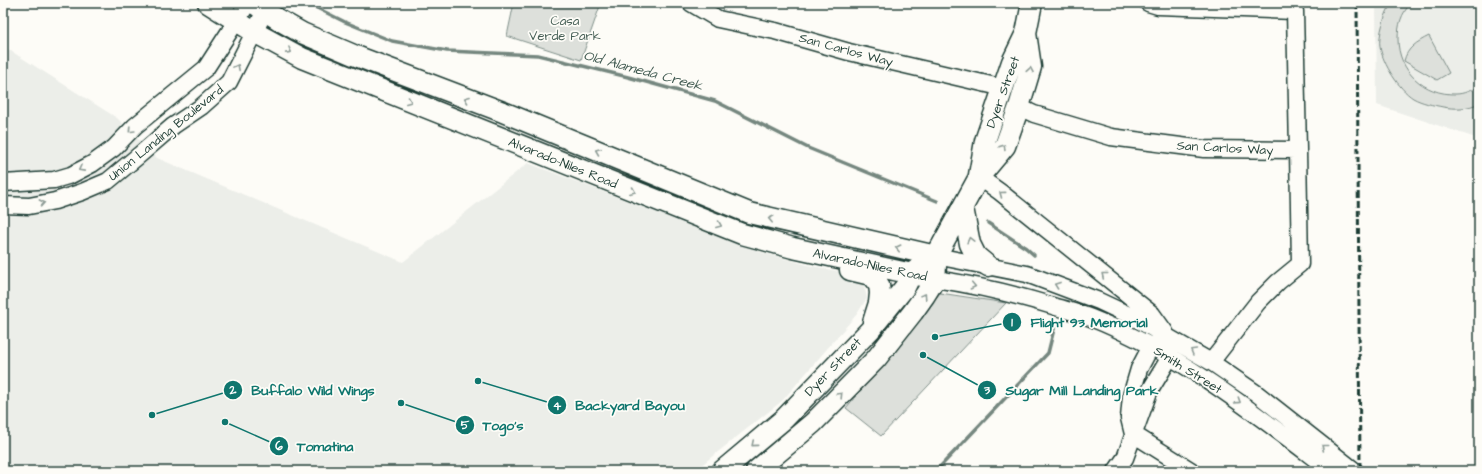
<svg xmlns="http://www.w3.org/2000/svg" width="1482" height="474" font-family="'Architects Daughter',sans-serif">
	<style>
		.built { fill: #eceee9 }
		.green { fill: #dde0db; stroke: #7e8e88 }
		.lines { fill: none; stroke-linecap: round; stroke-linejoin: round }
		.stream { stroke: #75877f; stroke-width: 3.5 }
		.minor-casing { stroke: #1f3d34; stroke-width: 19 }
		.major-casing { stroke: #1f3d34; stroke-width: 23 }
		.minor { stroke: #fdfcf7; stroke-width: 16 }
		.major { stroke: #fdfcf7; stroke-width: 20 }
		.rail { stroke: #1f3d34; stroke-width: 3; stroke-dasharray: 6 3; stroke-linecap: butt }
		.oneway { stroke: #8e9c96 }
		.labels { text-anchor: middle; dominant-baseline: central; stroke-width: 3.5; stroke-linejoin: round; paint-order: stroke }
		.park-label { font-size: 13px; fill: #455e55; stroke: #fdfcf7 }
		.street-label { font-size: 13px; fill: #1f3d34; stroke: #fdfcf7 }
		.water-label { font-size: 14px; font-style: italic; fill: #435c53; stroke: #fdfcf7 }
		.leader { fill: none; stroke: #0f766e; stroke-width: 1.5 }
		.callout-dot { fill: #0f766e; stroke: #fdfcf7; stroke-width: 1.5 }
		.mark-label { font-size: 12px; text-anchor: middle; font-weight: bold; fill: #fff }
		.callout-label { font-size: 14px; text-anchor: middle; font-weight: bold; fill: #0f766e; stroke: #fdfcf7; stroke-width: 3.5; stroke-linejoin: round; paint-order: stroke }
	</style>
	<rect width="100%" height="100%" fill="#fdfcf7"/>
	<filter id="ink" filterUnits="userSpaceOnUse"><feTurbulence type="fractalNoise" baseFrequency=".025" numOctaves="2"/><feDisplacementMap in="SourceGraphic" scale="8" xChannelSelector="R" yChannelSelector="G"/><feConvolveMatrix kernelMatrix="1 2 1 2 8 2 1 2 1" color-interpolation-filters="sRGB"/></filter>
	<g filter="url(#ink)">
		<!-- built -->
		<path class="built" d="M 1376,3 L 1479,3 L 1479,139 L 1377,105 Z
			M 3,46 L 117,118 L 157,158 L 403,262 L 528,163 L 761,252 L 808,265 L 852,274 L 863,282 L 867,298 L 857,314 L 782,401 L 694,471 L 3,471 Z"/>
		<!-- green -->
		<path class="green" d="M 514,3 L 601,3 L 581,60 L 507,36 Z
			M 1392,3 L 1411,3 C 1401,14 1398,25 1398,39 C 1398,71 1424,95 1456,94 C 1464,94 1471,90 1479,87 L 1479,103 C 1468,109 1454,109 1443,107 C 1433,105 1422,103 1413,98 C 1399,89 1383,64 1380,47 C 1378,36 1385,12 1392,3 Z
			M 1429,36 L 1449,73 L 1437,80 L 1404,61 C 1407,48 1417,42 1429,36 Z
			M 940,293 L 1006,303 L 881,436 L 846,408 Z"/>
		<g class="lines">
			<!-- stream -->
			<path class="stream" d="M 309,3 L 311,5 L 345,22 L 392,41 L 447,51 L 538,55 L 628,77 L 715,101 L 808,148 L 937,201
				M 988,223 L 1026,248 L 1034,255
				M 936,471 L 1048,353 L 1055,325"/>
			<defs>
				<path id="minor" d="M 691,3 L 718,19 L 775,31 L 849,52 L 1004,88
					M 1019,107 L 1034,114 L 1111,137 L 1204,149 L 1298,150 L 1295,11 L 1158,6 L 1148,3
					M 979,177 L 1000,192 L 1152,314 L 1165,332
					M 3,183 L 54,180 L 71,175 L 92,164 L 114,148 L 135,126 L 206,68 L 248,3
					M 3,205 L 29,206 L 55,201 L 82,192 L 108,181 L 137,157 L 173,126 L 201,107 L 229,82 L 269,3
					M 936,256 L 1027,274 L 1099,301 L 1133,317 L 1211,362 L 1256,393 L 1355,471
					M 935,279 C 975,285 1014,294 1053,306 C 1066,310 1079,313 1091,318 C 1180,353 1256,414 1331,471
					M 1211,362 L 1258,302 L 1278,282 L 1300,264 L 1298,150
					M 1133,434 L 1129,418 L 1131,396 L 1139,369 L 1151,346 L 1159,341
					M 1133,434 L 1192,471
					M 1116,471 L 1125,458 L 1149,392 L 1170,357 L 1169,346"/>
				<path id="major" d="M 208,3 L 254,32 L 302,58 L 742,234 L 793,248 L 935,279
					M 253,3 L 279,20 L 302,33 L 356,56 L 503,112 L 749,213 L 936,256
					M 979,175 L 985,141 L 1012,62 L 1026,33 L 1032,3
					M 963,208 L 970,244 L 976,256 L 988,266
					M 850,270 L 871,275 L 879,285 L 880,293 L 879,303 L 873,322
					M 722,471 L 784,419 L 871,329 L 905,287 L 912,273 L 936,256 L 979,177 L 1005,146 L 1019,107 L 1031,67 L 1026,33
					M 756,471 L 813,423 L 876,359 L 913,312 L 925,295 L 935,279 L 936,266"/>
			</defs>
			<!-- minor casing -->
			<use href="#minor" class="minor-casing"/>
			<!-- major casing -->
			<use href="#major" class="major-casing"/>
			<!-- minor -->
			<use href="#minor" class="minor"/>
			<!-- major -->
			<use href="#major" class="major"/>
			<!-- rail -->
			<path class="rail" d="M 1357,3 L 1360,471"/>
		</g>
		<!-- one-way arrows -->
		<defs><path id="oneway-chevron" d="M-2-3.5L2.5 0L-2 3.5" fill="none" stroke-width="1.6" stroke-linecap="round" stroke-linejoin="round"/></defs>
		<g class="oneway">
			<use href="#oneway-chevron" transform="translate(289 51) rotate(28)"/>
			<use href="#oneway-chevron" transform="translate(237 67) rotate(-62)"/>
			<use href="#oneway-chevron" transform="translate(1030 70) rotate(-80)"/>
			<use href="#oneway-chevron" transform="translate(467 99) rotate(-159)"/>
			<use href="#oneway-chevron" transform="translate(409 101) rotate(22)"/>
			<use href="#oneway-chevron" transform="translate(131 130) rotate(134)"/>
			<use href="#oneway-chevron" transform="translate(1003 147) rotate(-58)"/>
			<use href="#oneway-chevron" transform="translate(598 151) rotate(-158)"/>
			<use href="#oneway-chevron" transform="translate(81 169) rotate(152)"/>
			<use href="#oneway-chevron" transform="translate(633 191) rotate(22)"/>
			<use href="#oneway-chevron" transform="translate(1002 194) rotate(-143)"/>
			<use href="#oneway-chevron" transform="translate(42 203) rotate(-11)"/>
			<use href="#oneway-chevron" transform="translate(771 219) rotate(-167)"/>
			<use href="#oneway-chevron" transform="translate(719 225) rotate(22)"/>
			<use href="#oneway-chevron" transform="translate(970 240) rotate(-104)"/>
			<use href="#oneway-chevron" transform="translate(898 248) rotate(-167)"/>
			<use href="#oneway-chevron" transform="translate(1104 275) rotate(-141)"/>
			<use href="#oneway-chevron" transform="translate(1057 285) rotate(-160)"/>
			<use href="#oneway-chevron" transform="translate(973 286) rotate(12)"/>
			<use href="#oneway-chevron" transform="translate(924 296) rotate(-57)"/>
			<use href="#oneway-chevron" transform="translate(1193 351) rotate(-150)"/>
			<use href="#oneway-chevron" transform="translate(840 395) rotate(-46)"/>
			<use href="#oneway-chevron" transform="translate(1238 401) rotate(33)"/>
			<use href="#oneway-chevron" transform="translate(754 444) rotate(140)"/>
			<use href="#oneway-chevron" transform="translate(1324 447) rotate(-142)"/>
		</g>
	</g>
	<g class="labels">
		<!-- park labels -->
		<g class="park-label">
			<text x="565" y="21">Casa<tspan x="565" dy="15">Verde Park</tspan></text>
		</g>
		<!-- street labels -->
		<g class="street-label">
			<text transform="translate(846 50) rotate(15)">San Carlos Way</text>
			<text transform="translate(1003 92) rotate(-70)">Dyer Street</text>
			<text transform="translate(166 133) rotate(-39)">Union Landing Boulevard</text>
			<text transform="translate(1225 148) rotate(3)">San Carlos Way</text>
			<text transform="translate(563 163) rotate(22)">Alvarado-Niles Road</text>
			<text transform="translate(870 265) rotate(12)">Alvarado-Niles Road</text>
			<text transform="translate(833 367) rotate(-46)">Dyer Street</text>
			<text transform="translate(1188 370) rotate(32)">Smith Street</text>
		</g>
		<!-- water labels -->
		<g class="water-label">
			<text transform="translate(643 71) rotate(15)">Old Alameda Creek</text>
		</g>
	</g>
	<!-- callouts -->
	<path class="leader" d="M935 337L1012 322M152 415L233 390M923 355L987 390M478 381L557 405M401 403L465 425M225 422L279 446"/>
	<g class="callout-dot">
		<circle cx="935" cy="337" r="4"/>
		<circle cx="152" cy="415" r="4"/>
		<circle cx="923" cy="355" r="4"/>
		<circle cx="478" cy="381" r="4"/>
		<circle cx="401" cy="403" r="4"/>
		<circle cx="225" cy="422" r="4"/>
		<circle cx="1012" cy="322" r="10"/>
		<circle cx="233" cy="390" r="10"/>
		<circle cx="987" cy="390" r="10"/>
		<circle cx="557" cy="405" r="10"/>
		<circle cx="465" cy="425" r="10"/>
		<circle cx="279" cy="446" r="10"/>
	</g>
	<g class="mark-label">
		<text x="1012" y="326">1</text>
		<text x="233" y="394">2</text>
		<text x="987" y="394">3</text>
		<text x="557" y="410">4</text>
		<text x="465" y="429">5</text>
		<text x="279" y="450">6</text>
	</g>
	<g class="callout-label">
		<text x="1089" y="327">Flight 93 Memorial</text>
		<text x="313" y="395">Buffalo Wild Wings</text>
		<text x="1082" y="395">Sugar Mill Landing Park</text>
		<text x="630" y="410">Backyard Bayou</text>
		<text x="503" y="430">Togo's</text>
		<text x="325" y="451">Tomatina</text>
	</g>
	<!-- margin -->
	<rect width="1482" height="474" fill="none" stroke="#fdfcf7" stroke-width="16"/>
	<rect x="8" y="8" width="1466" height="458" fill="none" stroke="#1f3d34" stroke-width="1.5" filter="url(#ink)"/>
</svg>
